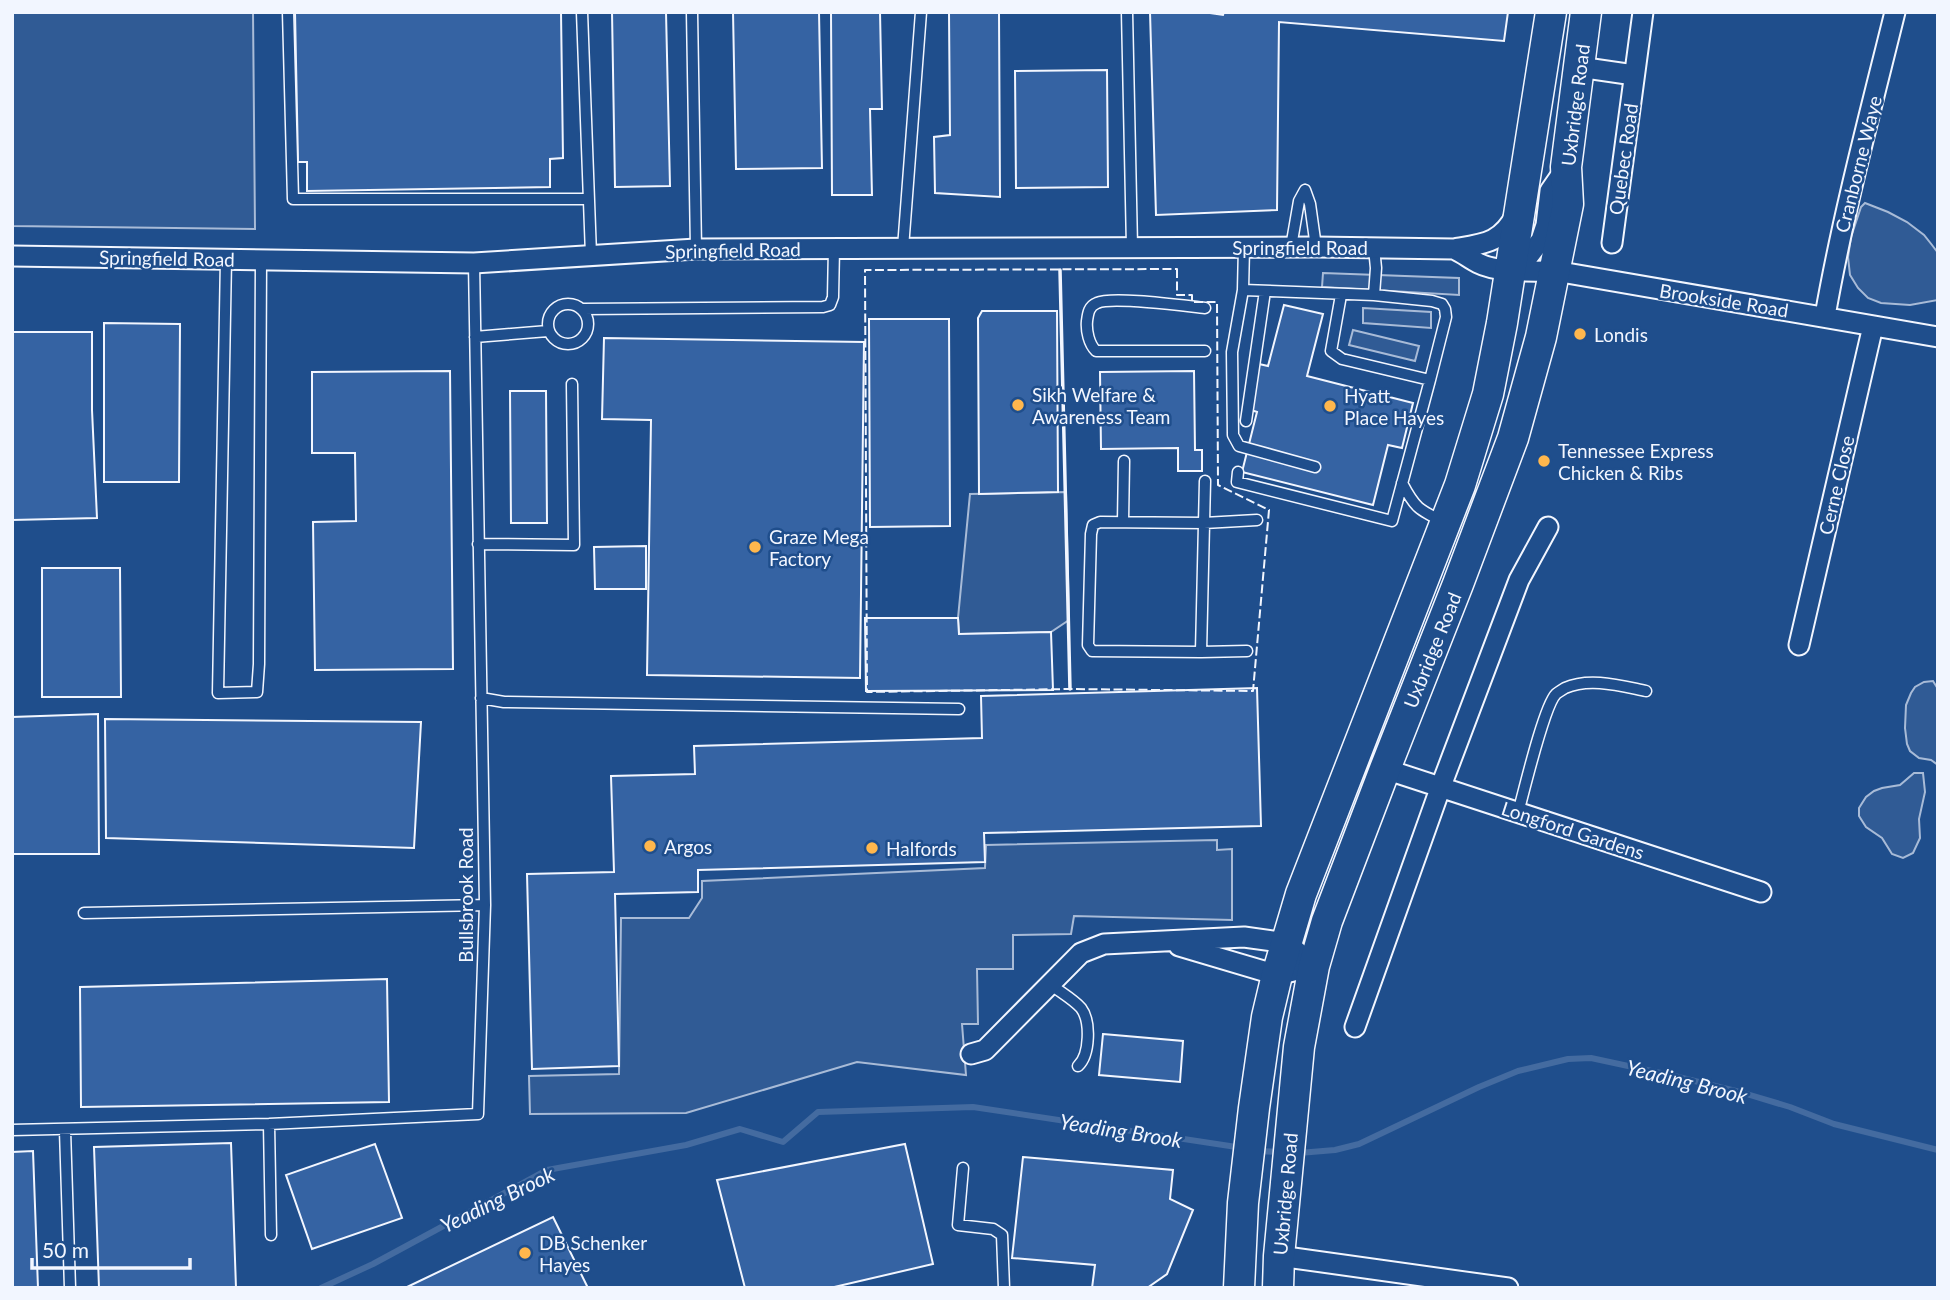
<svg xmlns="http://www.w3.org/2000/svg" width="1950" height="1300" font-family="Lato,sans-serif">
	<style>
		.built { fill: #305b95; stroke: #a8bbd7; stroke-width: 2 }
		.lines { fill: none; stroke-linecap: round; stroke-linejoin: round }
		.stream { stroke: #446ba0; stroke-width: 6 }
		.building { fill: #3563a3; stroke: #f2f6ff; stroke-width: 2 }
		.service-casing { stroke: #f2f6ff; stroke-width: 13 }
		.minor-casing { stroke: #f2f6ff; stroke-width: 23 }
		.primary-casing { stroke: #f2f6ff; stroke-width: 33 }
		.service { stroke: #1f4e8c; stroke-width: 10 }
		.minor { stroke: #1f4e8c; stroke-width: 19 }
		.primary { stroke: #1f4e8c; stroke-width: 30 }
		.fence { stroke: #f2f6ff; stroke-width: 2; stroke-dasharray: 9 3.5; stroke-linecap: butt }
		.wall { stroke: #f2f6ff; stroke-width: 3.5 }
		.poi-dot { fill: #ffb74d; stroke: #1f4e8c; stroke-width: 2.5 }
		.labels { text-anchor: middle; dominant-baseline: central; stroke-width: 5; stroke-linejoin: round; paint-order: stroke }
		.street-label { font-size: 19px; fill: #f2f6ff; stroke: #1f4e8c }
		.poi-label { font-size: 19px; fill: #f2f6ff; stroke: #1f4e8c; text-anchor: start }
		.water-label { font-size: 21px; font-style: italic; fill: #f2f6ff; stroke: #1f4e8c }
	</style>
	<rect width="100%" height="100%" fill="#1f4e8c"/>
	<!-- built -->
	<path class="built" d="M 12,12 L 253,12 L 255,229 L 12,226 Z
		M 1865,203 L 1888,212 L 1907,222 L 1924,235 L 1932,245 L 1938,253 L 1938,300 L 1910,305 L 1881,303 L 1868,298 L 1858,288 L 1850,275 L 1848,257 L 1851,237 L 1861,207 Z
		M 1323,273 L 1459,278 L 1459,295 L 1322,287 Z
		M 1363,308 L 1431,312 L 1431,328 L 1363,323 Z
		M 1353,330 L 1419,346 L 1415,361 L 1349,345 Z
		M 1066,492 L 1069,620 L 1051,632 L 959,634 L 958,618 L 970,494 Z
		M 1933,681 L 1938,689 L 1938,765 L 1931,760 L 1919,758 L 1910,751 L 1907,744 L 1905,728 L 1906,705 L 1911,693 L 1915,687 L 1924,682 Z
		M 1914,773 L 1923,773 L 1925,792 L 1919,819 L 1920,838 L 1913,853 L 1903,858 L 1892,854 L 1882,838 L 1866,827 L 1859,816 L 1859,808 L 1866,797 L 1874,791 L 1882,788 L 1900,785 Z
		M 1217,840 L 1217,850 L 1232,849 L 1232,920 L 1074,916 L 1071,934 L 1013,935 L 1013,969 L 977,969 L 978,1024 L 962,1024 L 966,1075 L 857,1062 L 686,1113 L 530,1114 L 529,1076 L 619,1074 L 621,918 L 689,918 L 702,898 L 702,881 L 985,868 L 986,845 Z"/>
	<g class="lines">
		<!-- stream -->
		<path class="stream" d="M 1257,1151 L 1281,1152
			M 1299,1153 L 1335,1150 L 1359,1144 L 1479,1087 L 1518,1071 L 1568,1059 L 1591,1058 L 1670,1075 L 1740,1092 L 1790,1107 L 1834,1124 L 1938,1150
			M 321,1288 L 373,1264 L 547,1170 L 686,1145 L 740,1129 L 783,1142 L 818,1112 L 973,1107 L 1243,1148"/>
	</g>
	<!-- building -->
	<path class="building" d="M 295,12 L 561,12 L 563,158 L 550,159 L 550,187 L 307,191 L 307,162 L 298,162 Z
		M 612,12 L 666,12 L 670,186 L 615,187 Z
		M 733,12 L 819,12 L 822,168 L 736,169 Z
		M 831,12 L 880,12 L 882,109 L 870,109 L 872,195 L 832,195 Z
		M 949,12 L 999,12 L 1000,197 L 935,193 L 934,137 L 950,135 Z
		M 1150,12 L 1203,12 L 1223,15 L 1224,12 L 1508,12 L 1504,41 L 1279,22 L 1277,210 L 1156,215 Z
		M 1107,70 L 1108,187 L 1016,188 L 1015,71 Z
		M 1284,305 L 1323,314 L 1307,376 L 1413,403 L 1402,448 L 1388,445 L 1373,505 L 1242,472 L 1257,412 L 1248,409 L 1259,364 L 1268,366 Z
		M 982,311 L 1057,311 L 1058,492 L 979,494 L 978,318 Z
		M 869,319 L 949,319 L 950,526 L 870,527 Z
		M 104,323 L 180,324 L 179,482 L 104,482 Z
		M 12,332 L 92,332 L 92,410 L 97,518 L 12,520 Z
		M 604,338 L 864,342 L 860,678 L 647,675 L 651,420 L 602,419 Z
		M 450,371 L 453,669 L 315,670 L 313,522 L 356,521 L 355,453 L 312,453 L 312,372 Z
		M 1194,371 L 1195,450 L 1202,450 L 1202,471 L 1178,471 L 1178,448 L 1101,449 L 1100,372 Z
		M 510,391 L 546,391 L 547,523 L 511,523 Z
		M 646,546 L 646,589 L 595,589 L 594,547 Z
		M 42,568 L 120,568 L 121,697 L 42,697 Z
		M 865,618 L 958,618 L 959,634 L 1051,632 L 1053,690 L 866,691 Z
		M 1257,688 L 1261,826 L 984,833 L 985,862 L 698,870 L 698,892 L 615,894 L 619,1066 L 532,1069 L 527,874 L 614,872 L 611,776 L 695,774 L 694,746 L 982,738 L 981,696 Z
		M 98,714 L 99,854 L 12,854 L 12,717 Z
		M 105,719 L 421,722 L 414,848 L 106,838 Z
		M 387,979 L 389,1102 L 81,1107 L 80,987 Z
		M 1103,1034 L 1183,1041 L 1180,1082 L 1099,1075 Z
		M 231,1143 L 236,1288 L 99,1288 L 94,1147 Z
		M 375,1144 L 402,1218 L 312,1249 L 286,1175 Z
		M 905,1144 L 933,1264 L 830,1288 L 745,1288 L 717,1180 Z
		M 33,1151 L 38,1288 L 12,1288 L 12,1152 Z
		M 1023,1157 L 1173,1170 L 1170,1199 L 1193,1210 L 1167,1274 L 1147,1288 L 1092,1288 L 1095,1265 L 1012,1258 Z
		M 553,1217 L 588,1288 L 405,1288 Z"/>
	<g class="lines">
		<defs>
			<path id="service" d="M 288,12 L 293,199 L 588,199
				M 582,12 L 591,255
				M 692,12 L 696,249
				M 1127,12 L 1132,247
				M 1305,190 L 1310,204 L 1316,247
				M 1244,247 L 1243,290 L 1374,295 L 1432,301 L 1442,304 L 1445,309 L 1446,317 L 1430,380 L 1342,359 L 1331,351 L 1341,295
				M 1291,247 L 1299,201 L 1305,190
				M 903,248 L 921,12
				M 226,259 L 218,693 L 257,692 L 259,664 L 261,260
				M 1243,290 L 1232,352 L 1233,435 L 1239,446 L 1315,467
				M 1374,295 L 1376,268 L 1374,248
				M548 324a20 20 0 1 1 40 0a20 20 0 1 1-40 0Z
				M 583,309 L 823,307 L 830,305 L 833,297 L 834,248
				M 475,337 L 548,331
				M 1205,351 L 1096,351 C 1089,344 1086,331 1087,321 C 1088,313 1089,306 1097,303 C 1112,296 1185,306 1205,308
				M 1246,421 L 1265,291
				M 1238,472 L 1237,482 L 1392,521 L 1430,380
				M 1205,481 L 1201,652 L 1092,651 L 1088,645 L 1091,534 L 1093,525 L 1100,522 L 1204,523 L 1257,520
				M 1402,483 C 1415,508 1419,510 1444,522
				M 1123,522 L 1124,461
				M 478,544 L 574,545 L 572,384
				M 1201,652 L 1247,651
				M 481,698 L 504,702 L 959,709
				M 1518,813 C 1524,791 1544,706 1556,694 C 1557,693 1565,688 1565,688 C 1590,677 1621,686 1646,691
				M 84,913 L 485,905
				M 1050,984 C 1060,992 1073,999 1081,1008 C 1091,1021 1090,1055 1078,1066
				M 269,1124 L 271,1235
				M 12,1130 L 269,1124 L 478,1114 L 485,905 L 474,263
				M 65,1130 L 70,1288
				M 963,1168 L 958,1225 L 993,1229 L 1002,1235 L 1004,1288"/>
			<path id="minor" d="M 1579,67 L 1634,75
				M 1612,243 L 1643,12
				M 1454,249 C 1463,253 1470,259 1478,263 C 1497,273 1533,271 1555,271 L 1938,337
				M 12,256 L 474,263 L 696,249 L 1316,247 L 1454,249 C 1483,244 1502,243 1516,214
				M 1509,270 L 1528,257 L 1541,240 L 1546,225 L 1550,191 L 1566,168
				M 1825,316 C 1843,214 1870,113 1895,12
				M 1799,645 L 1873,326
				M 1385,769 L 1761,892
				M 1179,946 L 1277,975 L 1314,966
				M 1355,1027 L 1441,786 L 1519,580 L 1548,527
				M 971,1054 L 985,1050 L 1081,953 L 1104,944 L 1244,937 L 1287,943 L 1314,966
				M 1279,1256 L 1508,1288"/>
			<path id="primary" d="M 1239,1288 L 1243,1203 L 1254,1108 L 1267,1017 L 1277,975 L 1301,894 L 1460,485 L 1488,394 L 1502,323 L 1551,12
				M 1278,1288 L 1279,1256 L 1299,1047 L 1314,966 L 1327,921 L 1385,769 L 1458,584 L 1513,438 L 1541,337 L 1568,204 L 1566,167 L 1586,12"/>
		</defs>
		<!-- service casing -->
		<use href="#service" class="service-casing"/>
		<!-- minor casing -->
		<use href="#minor" class="minor-casing"/>
		<!-- primary casing -->
		<use href="#primary" class="primary-casing"/>
		<!-- service -->
		<use href="#service" class="service"/>
		<!-- minor -->
		<use href="#minor" class="minor"/>
		<!-- primary -->
		<use href="#primary" class="primary"/>
		<!-- fence -->
		<path class="fence" d="M 1177,269 L 1177,295 L 1192,295 L 1192,302 L 1217,302 L 1218,485 L 1269,510 L 1253,691 L 1070,689 L 867,692 L 865,270 Z"/>
		<!-- wall -->
		<path class="wall" d="M 1060,270 L 1070,689"/>
	</g>
	<!-- markers -->
	<g class="poi-dot">
		<circle cx="1580" cy="334" r="7"/>
		<circle cx="1018" cy="405" r="7"/>
		<circle cx="1330" cy="406" r="7"/>
		<circle cx="1544" cy="461" r="7"/>
		<circle cx="755" cy="547" r="7"/>
		<circle cx="650" cy="846" r="7"/>
		<circle cx="872" cy="848" r="7"/>
		<circle cx="525" cy="1253" r="7"/>
	</g>
	<g class="labels">
		<!-- street labels -->
		<g class="street-label">
			<text transform="translate(1575 105) rotate(-83)">Uxbridge Road</text>
			<text transform="translate(1623 159) rotate(-82)">Quebec Road</text>
			<text transform="translate(1858 164) rotate(-76)">Cranborne Waye</text>
			<text x="1300" y="247">Springfield Road</text>
			<text transform="translate(733 250) rotate(-1)">Springfield Road</text>
			<text transform="translate(167 258) rotate(1)">Springfield Road</text>
			<text transform="translate(1724 300) rotate(9)">Brookside Road</text>
			<text transform="translate(1836 485) rotate(-77)">Cerne Close</text>
			<text transform="translate(1432 650) rotate(-68)">Uxbridge Road</text>
			<text transform="translate(1573 830) rotate(18)">Longford Gardens</text>
			<text transform="translate(465 895) rotate(-90)">Bullsbrook Road</text>
			<text transform="translate(1285 1194) rotate(-85)">Uxbridge Road</text>
		</g>
		<!-- poi labels -->
		<g class="poi-label">
			<text x="1594" y="334">Londis</text>
			<text x="1032" y="394">Sikh Welfare &amp;<tspan x="1032" dy="22">Awareness Team</tspan></text>
			<text x="1344" y="395">Hyatt<tspan x="1344" dy="22">Place Hayes</tspan></text>
			<text x="1558" y="450">Tennessee Express<tspan x="1558" dy="22">Chicken &amp; Ribs</tspan></text>
			<text x="769" y="536">Graze Mega<tspan x="769" dy="22">Factory</tspan></text>
			<text x="664" y="846">Argos</text>
			<text x="886" y="848">Halfords</text>
			<text x="539" y="1242">DB Schenker<tspan x="539" dy="22">Hayes</tspan></text>
		</g>
		<!-- water labels -->
		<g class="water-label">
			<text transform="translate(1687 1081) rotate(14)">Yeading Brook</text>
			<text transform="translate(1121 1130) rotate(9)">Yeading Brook</text>
			<text transform="translate(497 1199) rotate(-26)">Yeading Brook</text>
		</g>
	</g>
	<!-- border -->
	<rect width="1950" height="1300" fill="none" stroke="#f2f6ff" stroke-width="28"/>
	<!-- scale -->
	<path d="M32 1258v10h158v-10" fill="none" stroke="#f2f6ff" stroke-width="3.5"/>
	<text x="42" y="1258" font-size="21" fill="#f2f6ff" stroke="#1f4e8c" stroke-width="5" paint-order="stroke">50 m</text>
</svg>
